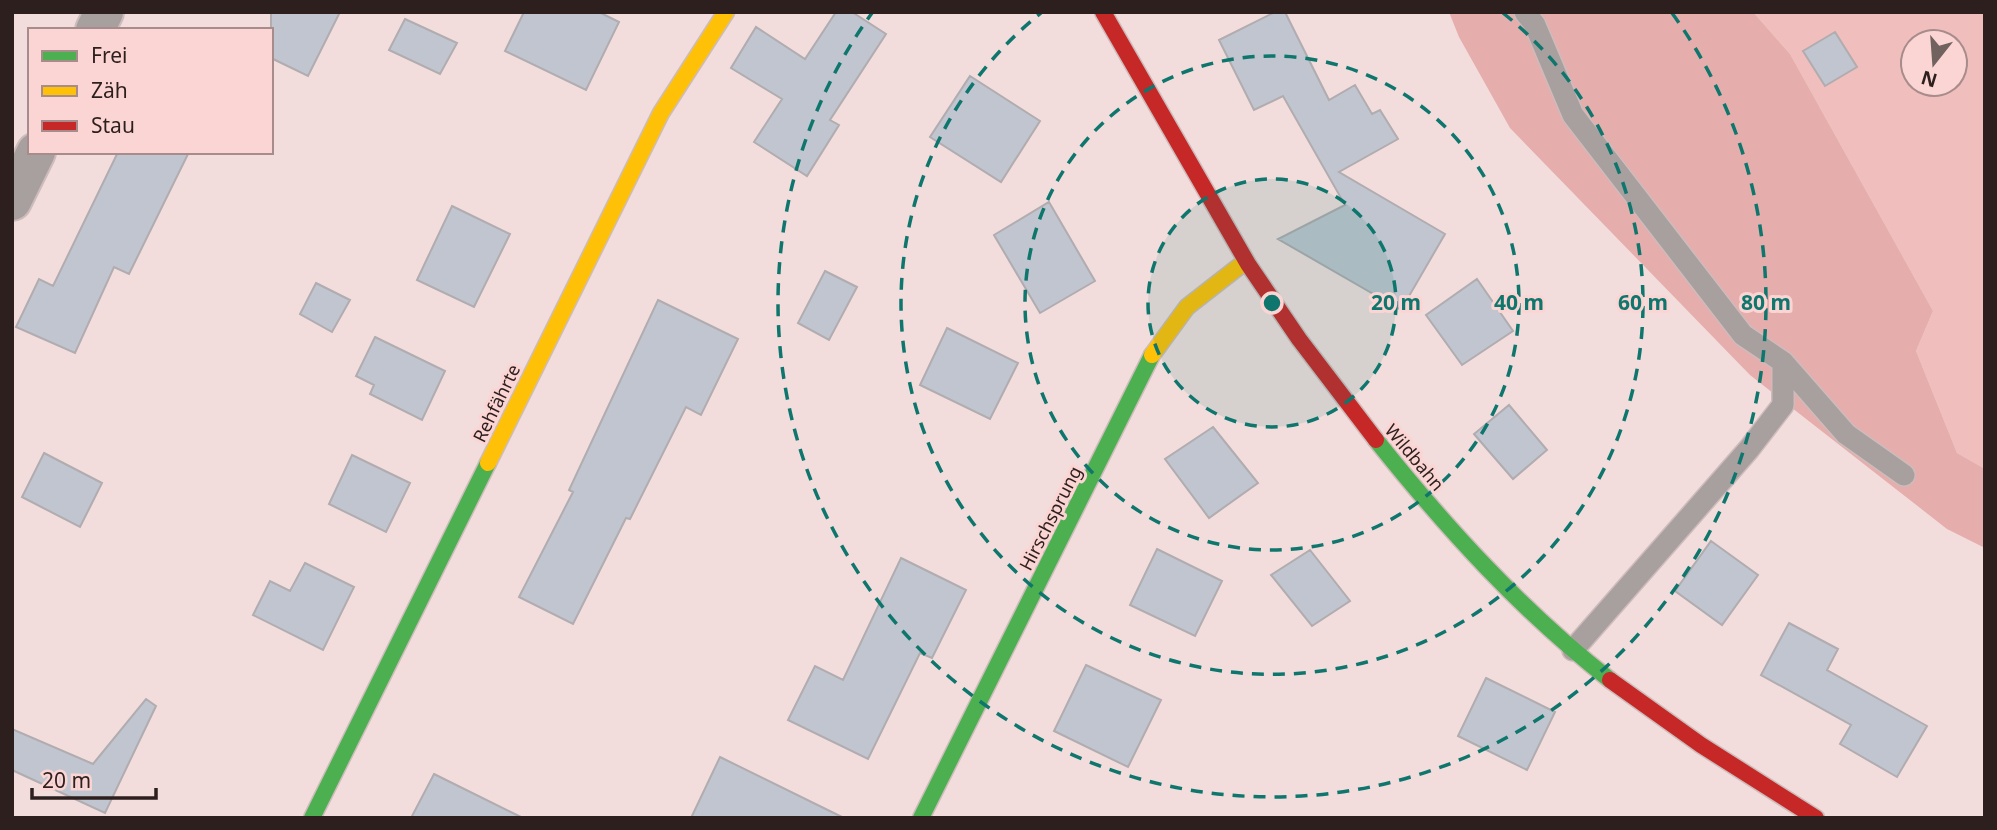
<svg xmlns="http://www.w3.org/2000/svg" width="1997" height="830" font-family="'Noto Sans',sans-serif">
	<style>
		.green { fill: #f0bebc; fill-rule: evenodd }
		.forest { fill: #e5adab }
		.building { fill: #c0c5cf; stroke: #b0acaf; stroke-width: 2 }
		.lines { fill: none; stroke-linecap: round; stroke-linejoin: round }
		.lane-casing { stroke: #cdbcbb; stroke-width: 24 }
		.street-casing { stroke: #cdbcbb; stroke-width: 42 }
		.fast-casing { stroke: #cdbcbb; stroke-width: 19 }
		.slow-casing { stroke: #cdbcbb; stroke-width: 19 }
		.jam-casing { stroke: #cdbcbb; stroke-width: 19 }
		.lane { stroke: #a89f9f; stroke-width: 21 }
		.street { stroke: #a89f9f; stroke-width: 38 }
		.fast { stroke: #4caf50; stroke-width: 16 }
		.slow { stroke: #ffc107; stroke-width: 16 }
		.jam { stroke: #c62828; stroke-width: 16 }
		.ring { fill: none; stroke: #0f766e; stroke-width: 3.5; stroke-dasharray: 12 9 }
		.labels { text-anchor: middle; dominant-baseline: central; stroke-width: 6; stroke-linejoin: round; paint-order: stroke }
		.street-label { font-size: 18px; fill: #2c1f1e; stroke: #fbd5d3 }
		.centre { fill: #0f766e; stroke: #fbd5d3; stroke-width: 3.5 }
		.ring-label { font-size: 21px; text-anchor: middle; font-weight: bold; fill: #0f766e; stroke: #fbd5d3; stroke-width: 6; stroke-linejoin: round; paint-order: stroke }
	</style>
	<rect width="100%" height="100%" fill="#f2dddc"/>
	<!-- green -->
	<path class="green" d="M 1753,12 L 1982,12 L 1985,15 L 1985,469 L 1957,453 L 1916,351 L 1933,311 L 1790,54 ZM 1913,42 L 1955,42 L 1955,84 L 1913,84 Z"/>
	<!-- forest -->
	<path class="forest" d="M 1449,12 L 1753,12 L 1790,54 L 1933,311 L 1916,351 L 1957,453 L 1985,469 L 1985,548 L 1947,529 L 1750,375 L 1510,128 L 1459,37 Z"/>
	<!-- building -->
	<path class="building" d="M 271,12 L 340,12 L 308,76 L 271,58 Z
		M 524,12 L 599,12 L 619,22 L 586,90 L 505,51 Z
		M 836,12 L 852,12 L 886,34 L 830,120 L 839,125 L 807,176 L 754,142 L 782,99 L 731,68 L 756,27 L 805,59 Z
		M 1275,12 L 1285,12 L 1329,100 L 1355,85 L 1372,114 L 1380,110 L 1398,139 L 1339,172 L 1445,234 L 1401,310 L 1278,239 L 1345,205 L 1283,96 L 1254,110 L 1219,40 Z
		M 405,19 L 457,43 L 440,74 L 389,50 Z
		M 1835,32 L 1857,67 L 1825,86 L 1803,51 Z
		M 970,76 L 1040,121 L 1001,182 L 930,137 Z
		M 118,152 L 189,152 L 129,274 L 114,267 L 75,353 L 16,327 L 39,279 L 53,286 Z
		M 1049,202 L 1095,281 L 1040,313 L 994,235 Z
		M 452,206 L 510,234 L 474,307 L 417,280 Z
		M 825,271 L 857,287 L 829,340 L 798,323 Z
		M 1477,279 L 1513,331 L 1462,365 L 1426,315 Z
		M 316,283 L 350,300 L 332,332 L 300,314 Z
		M 658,300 L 738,339 L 701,415 L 686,407 L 630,519 L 626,518 L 573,624 L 519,597 L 573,492 L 569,490 Z
		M 947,328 L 1018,363 L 990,419 L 920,385 Z
		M 375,337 L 445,371 L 422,420 L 370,394 L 374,385 L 356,376 Z
		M 1509,405 L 1547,450 L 1513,479 L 1474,434 Z
		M 1213,427 L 1258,483 L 1209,518 L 1165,459 Z
		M 44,453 L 102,483 L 80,527 L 22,497 Z
		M 352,455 L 410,483 L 386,532 L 329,504 Z
		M 1711,541 L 1758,575 L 1722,625 L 1675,591 Z
		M 1157,549 L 1222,581 L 1195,636 L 1130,605 Z
		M 1310,550 L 1350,601 L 1312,626 L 1271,575 Z
		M 901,558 L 966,590 L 932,658 L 920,653 L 868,759 L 788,720 L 815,666 L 843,680 Z
		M 305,563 L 354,587 L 323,650 L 253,615 L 270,581 L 290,591 Z
		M 1789,623 L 1838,649 L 1827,670 L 1927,726 L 1897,777 L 1840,744 L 1851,725 L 1761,675 Z
		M 1086,665 L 1161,700 L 1128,767 L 1054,731 Z
		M 1486,678 L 1555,712 L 1527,770 L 1458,736 Z
		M 146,699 L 156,706 L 105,813 L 12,770 L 12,729 L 93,764 Z
		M 720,757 L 844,818 L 691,818 Z
		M 434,774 L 523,818 L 411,818 Z"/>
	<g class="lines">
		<defs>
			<path id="lane" d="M 1525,12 L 1535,25 L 1573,115 L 1743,335 L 1783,362 L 1846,434 L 1904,475
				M 1573,650 L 1749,449 L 1783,405 L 1783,362"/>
			<path id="street" d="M 95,30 L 104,12
				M 12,201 L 36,152"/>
			<path id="fast" d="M 1376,440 C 1447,529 1521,610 1610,680
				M 312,818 L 488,463
				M 921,818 L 1152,355"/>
			<path id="slow" d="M 1152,355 L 1187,307 L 1246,261
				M 488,463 L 661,113 L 726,12"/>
			<path id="jam" d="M 1103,12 L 1248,264 L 1299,339 L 1376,440
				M 1610,680 L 1701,745 L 1816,818"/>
		</defs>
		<!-- lane casing -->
		<use href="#lane" class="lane-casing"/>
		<!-- street casing -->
		<use href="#street" class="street-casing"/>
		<!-- fast casing -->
		<use href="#fast" class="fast-casing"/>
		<!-- slow casing -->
		<use href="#slow" class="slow-casing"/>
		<!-- jam casing -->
		<use href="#jam" class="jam-casing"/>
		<!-- lane -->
		<use href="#lane" class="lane"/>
		<!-- street -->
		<use href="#street" class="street"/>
		<!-- fast -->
		<use href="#fast" class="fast"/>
		<!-- slow -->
		<use href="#slow" class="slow"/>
		<!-- jam -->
		<use href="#jam" class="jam"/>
	</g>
	<!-- distance rings -->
	<circle cx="1272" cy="303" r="124" fill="#0f766e" fill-opacity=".12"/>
	<g class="ring">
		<circle cx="1272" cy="303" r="124"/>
		<circle cx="1272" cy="303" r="247"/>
		<path d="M1503 13A371 371 0 1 1 1041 13"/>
		<path d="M1672 13A494 494 0 1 1 872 13"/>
	</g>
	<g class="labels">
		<!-- street labels -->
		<g class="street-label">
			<text transform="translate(496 403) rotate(-64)">Rehfährte</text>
			<text transform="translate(1415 457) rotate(50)">Wildbahn</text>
			<text transform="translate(1050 518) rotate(-63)">Hirschsprung</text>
		</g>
	</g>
	<circle cx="1272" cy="303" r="10" class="centre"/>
	<g class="ring-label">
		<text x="1396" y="310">20 m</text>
		<text x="1519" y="310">40 m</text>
		<text x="1643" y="310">60 m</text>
		<text x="1766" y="310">80 m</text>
	</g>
	<!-- border -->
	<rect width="1997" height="830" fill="none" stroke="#2c1f1e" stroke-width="28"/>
	<!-- legend -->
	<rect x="28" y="28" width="245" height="126" fill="#fbd5d3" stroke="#a88c8b" stroke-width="2"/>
	<rect x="42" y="51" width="35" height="10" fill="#4caf50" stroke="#a88c8b" stroke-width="2"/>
	<text x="91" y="63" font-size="21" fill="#2c1f1e">Frei</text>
	<rect x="42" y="86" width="35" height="10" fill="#ffc107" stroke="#a88c8b" stroke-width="2"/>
	<text x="91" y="98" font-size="21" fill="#2c1f1e">Zäh</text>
	<rect x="42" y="121" width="35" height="10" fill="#c62828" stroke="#a88c8b" stroke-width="2"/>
	<text x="91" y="133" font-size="21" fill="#2c1f1e">Stau</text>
	<!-- north arrow -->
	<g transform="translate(1934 63) rotate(197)"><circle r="33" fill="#fbd5d3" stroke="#a88c8b" stroke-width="2"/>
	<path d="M0-5L12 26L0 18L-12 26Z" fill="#716260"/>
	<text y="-10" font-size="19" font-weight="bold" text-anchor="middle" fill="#2c1f1e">N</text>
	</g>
	<!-- scale -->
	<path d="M32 788v10h124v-10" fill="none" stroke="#2c1f1e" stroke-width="3.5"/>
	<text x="42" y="788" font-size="21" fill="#2c1f1e" stroke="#fbd5d3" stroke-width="5" paint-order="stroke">20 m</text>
</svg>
